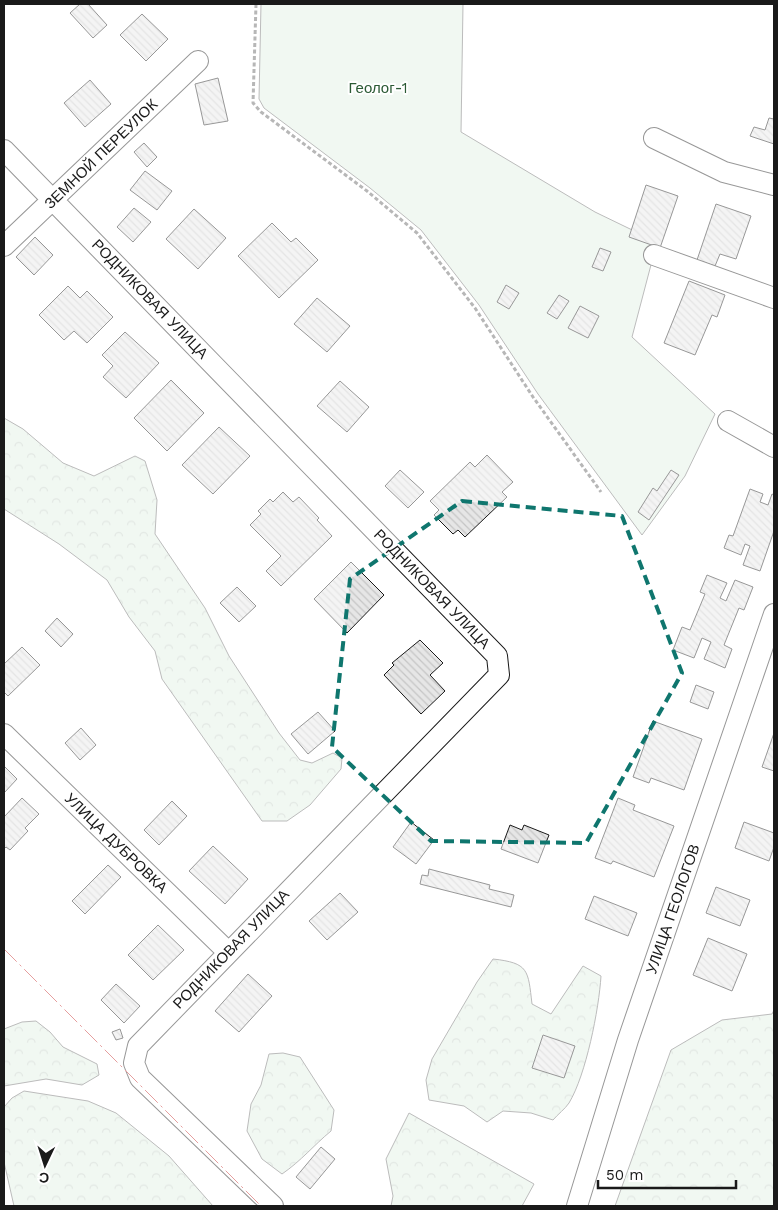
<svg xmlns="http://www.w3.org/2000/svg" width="778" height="1210" font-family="'Work Sans',sans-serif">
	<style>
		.forest { fill: url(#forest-crowns); stroke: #6a6a6a }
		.garden { fill: #e0efe3; stroke: #6a6a6a }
		.building { fill: url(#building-back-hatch); stroke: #1a1a1a }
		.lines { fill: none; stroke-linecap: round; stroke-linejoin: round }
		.minor-casing { stroke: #1a1a1a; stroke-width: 22 }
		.path { stroke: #5f5f5f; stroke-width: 3; stroke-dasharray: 4 2.5; stroke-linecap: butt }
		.minor { stroke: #fff; stroke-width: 20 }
		.power { stroke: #c62828; stroke-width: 1; stroke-dasharray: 18 4 2.5 4; stroke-linecap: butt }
		.marked { fill: none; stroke: #0f766e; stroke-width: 4; stroke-dasharray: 10 6; stroke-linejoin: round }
		.labels { text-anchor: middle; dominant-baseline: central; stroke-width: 4; stroke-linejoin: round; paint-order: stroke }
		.park-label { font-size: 15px; fill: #2b5a34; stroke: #fff }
		.street-label { font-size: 15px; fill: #1a1a1a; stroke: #fff }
	</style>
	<defs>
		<pattern id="forest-crowns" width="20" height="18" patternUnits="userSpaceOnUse" patternTransform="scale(1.25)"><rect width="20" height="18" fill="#e0efe3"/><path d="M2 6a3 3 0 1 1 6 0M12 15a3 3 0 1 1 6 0" fill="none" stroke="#c0ccc2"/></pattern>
		<pattern id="building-back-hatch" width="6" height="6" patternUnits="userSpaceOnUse" patternTransform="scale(1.25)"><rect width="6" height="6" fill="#e6e6e6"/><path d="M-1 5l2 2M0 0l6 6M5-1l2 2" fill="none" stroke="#c5c5c5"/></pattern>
	</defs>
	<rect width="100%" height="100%" fill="#fff"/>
	<!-- forest -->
	<path class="forest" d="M 4,418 L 23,429 L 63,463 L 94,476 L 135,456 L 145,461 L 157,500 L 155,534 L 205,608 L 229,656 L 279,733 L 300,760 L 312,763 L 333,753 L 342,758 L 341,769 L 310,805 L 287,821 L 262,821 L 162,679 L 155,651 L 129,617 L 107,580 L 59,544 L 4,509 Z
		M 493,959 C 529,963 528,970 532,1004 L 551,1014 L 583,966 L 601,976 C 599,1009 586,1075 569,1103 C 565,1109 558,1114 553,1120 L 531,1113 L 503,1111 L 487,1122 L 464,1106 L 429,1100 L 426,1080 L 432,1059 L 477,982 Z
		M 774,1010 L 774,1206 L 615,1206 L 671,1050 L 722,1020 L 772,1014 Z
		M 36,1021 L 50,1032 L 63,1047 L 97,1064 L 99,1075 L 82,1085 L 46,1079 L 4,1086 L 4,1029 L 22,1022 Z
		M 283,1053 L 300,1057 L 334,1110 L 331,1131 C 314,1145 301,1161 282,1174 L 262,1159 L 247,1131 L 251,1104 L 261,1085 L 269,1054 Z
		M 24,1091 L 88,1101 L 116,1113 L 169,1156 L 213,1206 L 14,1206 L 4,1162 L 4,1107 L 12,1098 Z
		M 409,1113 L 534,1184 L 522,1206 L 391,1206 L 393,1196 L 386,1159 Z"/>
	<!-- garden -->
	<path class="garden" d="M 261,4 L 463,4 L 461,132 L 595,212 L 657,242 L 632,337 L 715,414 L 685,476 L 642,535 L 538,394 L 479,305 L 421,230 L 370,188 L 264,108 L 259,99 Z"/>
	<!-- building -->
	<path class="building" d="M 80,4 L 88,4 L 107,25 L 93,38 L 70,13 Z
		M 142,14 L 168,39 L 146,61 L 120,35 Z
		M 218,78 L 228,121 L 204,125 L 195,84 Z
		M 90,80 L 111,104 L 85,127 L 64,103 Z
		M 769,118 L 774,119 L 774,144 L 750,136 L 754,127 L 765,130 Z
		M 144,143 L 157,157 L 147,167 L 134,152 Z
		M 145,171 L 172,191 L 157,210 L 130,190 Z
		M 646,185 L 678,196 L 660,248 L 629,237 Z
		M 716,204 L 751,216 L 736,259 L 720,254 L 715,266 L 697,260 Z
		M 134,208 L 151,222 L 133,242 L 117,227 Z
		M 194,209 L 226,238 L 198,269 L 166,239 Z
		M 272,223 L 291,242 L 296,238 L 318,260 L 279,298 L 238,256 Z
		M 35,237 L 53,255 L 34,275 L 16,257 Z
		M 600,248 L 611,252 L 603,271 L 592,267 Z
		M 689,281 L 725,295 L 717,317 L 712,315 L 695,355 L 664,343 Z
		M 506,285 L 519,293 L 509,309 L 497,302 Z
		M 68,286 L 80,298 L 87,291 L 113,317 L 87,343 L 74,331 L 64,340 L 39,315 Z
		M 559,295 L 569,301 L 557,319 L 547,313 Z
		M 317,298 L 350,326 L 327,352 L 294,324 Z
		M 580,306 L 599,316 L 588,338 L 568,328 Z
		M 125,332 L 159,363 L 126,398 L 103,377 L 113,366 L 102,355 Z
		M 171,380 L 204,413 L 167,451 L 134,418 Z
		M 340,381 L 369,407 L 347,432 L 317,406 Z
		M 219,427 L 250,456 L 213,494 L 182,465 Z
		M 487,455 L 513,482 L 502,492 L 507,497 L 465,537 L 458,530 L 453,534 L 434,515 L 439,510 L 430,501 L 470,462 L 475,467 Z
		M 400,470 L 424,492 L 408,508 L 385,486 Z
		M 671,470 L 679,475 L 649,520 L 638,512 L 653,488 L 657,491 Z
		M 750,489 L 763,494 L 760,502 L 768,505 L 772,494 L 774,495 L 774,531 L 760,571 L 743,565 L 750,546 L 745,544 L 741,555 L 724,548 L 729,535 L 733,536 Z
		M 283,492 L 293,502 L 299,497 L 319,518 L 317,520 L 332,536 L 281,586 L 266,571 L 281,556 L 250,525 L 261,514 L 258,511 L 270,499 L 273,502 Z
		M 351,562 L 384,595 L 347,633 L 314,599 Z
		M 707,575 L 727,583 L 720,598 L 726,601 L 735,580 L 753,587 L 744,610 L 739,608 L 724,645 L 732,649 L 725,668 L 704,659 L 711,642 L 702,638 L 694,658 L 673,650 L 682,627 L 690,630 L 705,594 L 700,592 Z
		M 237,587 L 256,606 L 239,622 L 220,603 Z
		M 57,618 L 73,634 L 61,647 L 45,631 Z
		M 420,640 L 443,663 L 430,675 L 445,691 L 421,714 L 384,675 L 394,665 L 392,663 Z
		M 22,647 L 40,665 L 8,696 L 4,692 L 4,664 Z
		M 696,685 L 714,692 L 708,709 L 690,702 Z
		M 318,712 L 335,731 L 308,754 L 291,734 Z
		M 653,721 L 702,739 L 684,790 L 651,778 L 649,783 L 633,777 Z
		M 81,728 L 96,745 L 80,760 L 65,743 Z
		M 774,733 L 774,771 L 762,767 Z
		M 4,766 L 17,779 L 4,793 Z
		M 22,798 L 39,814 L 25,828 L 28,831 L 10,850 L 6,847 L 4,849 L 4,817 Z
		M 618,798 L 635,805 L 633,810 L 674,826 L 654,877 L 613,861 L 611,864 L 595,858 Z
		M 172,801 L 187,816 L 159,845 L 144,830 Z
		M 411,822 L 434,840 L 416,864 L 393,847 Z
		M 744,822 L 774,833 L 774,847 L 769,861 L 735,848 Z
		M 510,825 L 522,830 L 524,825 L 549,835 L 538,863 L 501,849 Z
		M 213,846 L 248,879 L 225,904 L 189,871 Z
		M 108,865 L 121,877 L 85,914 L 72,901 Z
		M 429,869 L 490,885 L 489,889 L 514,895 L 511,907 L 420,884 L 422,875 L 428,876 Z
		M 716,887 L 750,900 L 740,926 L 706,913 Z
		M 340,893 L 358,912 L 327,940 L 309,921 Z
		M 594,896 L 637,913 L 628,936 L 585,919 Z
		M 158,925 L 184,950 L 153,980 L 128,955 Z
		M 708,938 L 747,954 L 732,991 L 693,975 Z
		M 248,974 L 272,996 L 239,1032 L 215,1011 Z
		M 116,984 L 140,1006 L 124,1023 L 101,1000 Z
		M 120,1029 L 123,1038 L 116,1040 L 112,1032 Z
		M 543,1035 L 575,1046 L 564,1078 L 532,1068 Z
		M 321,1147 L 335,1159 L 310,1189 L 296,1177 Z"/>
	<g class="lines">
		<defs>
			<path id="minor" d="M 654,138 L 724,172 L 774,185
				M 4,150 L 497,656 L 499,675 L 138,1046 L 134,1063 L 140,1078 L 273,1206
				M 4,246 L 198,61
				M 654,255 L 774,298
				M 728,421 L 774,447
				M 4,734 L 228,952
				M 577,1206 L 628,1040 L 774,614"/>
		</defs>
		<!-- minor casing -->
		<use href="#minor" class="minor-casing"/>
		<!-- path -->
		<path class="path" d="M 256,4 L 253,103 L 261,112 L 367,191 L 417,233 L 475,308 L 533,397 L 601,492"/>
		<!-- minor -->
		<use href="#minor" class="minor"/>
		<!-- power -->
		<path class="power" d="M 4,949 L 261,1206"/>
	</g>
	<!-- marked area -->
	<path d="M0 0H778V1210H0ZM 462,501 L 622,516 L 682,673 L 586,843 L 431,841 L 332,747 L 350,579 Z" fill="#fff" fill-opacity=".55" fill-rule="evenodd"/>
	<path class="marked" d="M 462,501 L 622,516 L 682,673 L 586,843 L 431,841 L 332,747 L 350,579 Z"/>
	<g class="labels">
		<!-- park labels -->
		<g class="park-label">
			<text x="378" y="88">Геолог-1</text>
		</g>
		<!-- street labels -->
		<g class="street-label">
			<text transform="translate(101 154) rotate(-44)">ЗЕМНОЙ ПЕРЕУЛОК</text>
			<text transform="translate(150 299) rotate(46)">РОДНИКОВАЯ УЛИЦА</text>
			<text transform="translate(432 589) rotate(46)">РОДНИКОВАЯ УЛИЦА</text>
			<text transform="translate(116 843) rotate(44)">УЛИЦА ДУБРОВКА</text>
			<text transform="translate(673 909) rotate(-71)">УЛИЦА ГЕОЛОГОВ</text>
			<text transform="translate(231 949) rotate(-46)">РОДНИКОВАЯ УЛИЦА</text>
		</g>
	</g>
	<!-- border -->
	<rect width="778" height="1210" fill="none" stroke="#1a1a1a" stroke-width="10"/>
	<!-- north arrow -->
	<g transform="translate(45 1165) rotate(184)" stroke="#ffffff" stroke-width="4" paint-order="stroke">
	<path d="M0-4L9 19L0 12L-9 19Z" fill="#1a1a1a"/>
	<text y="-8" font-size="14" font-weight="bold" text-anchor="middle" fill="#1a1a1a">С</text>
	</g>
	<!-- scale -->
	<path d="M598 1180v8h138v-8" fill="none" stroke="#1a1a1a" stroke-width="2.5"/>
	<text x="606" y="1180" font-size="15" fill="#1a1a1a" stroke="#ffffff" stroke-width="4" paint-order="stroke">50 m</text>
</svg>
